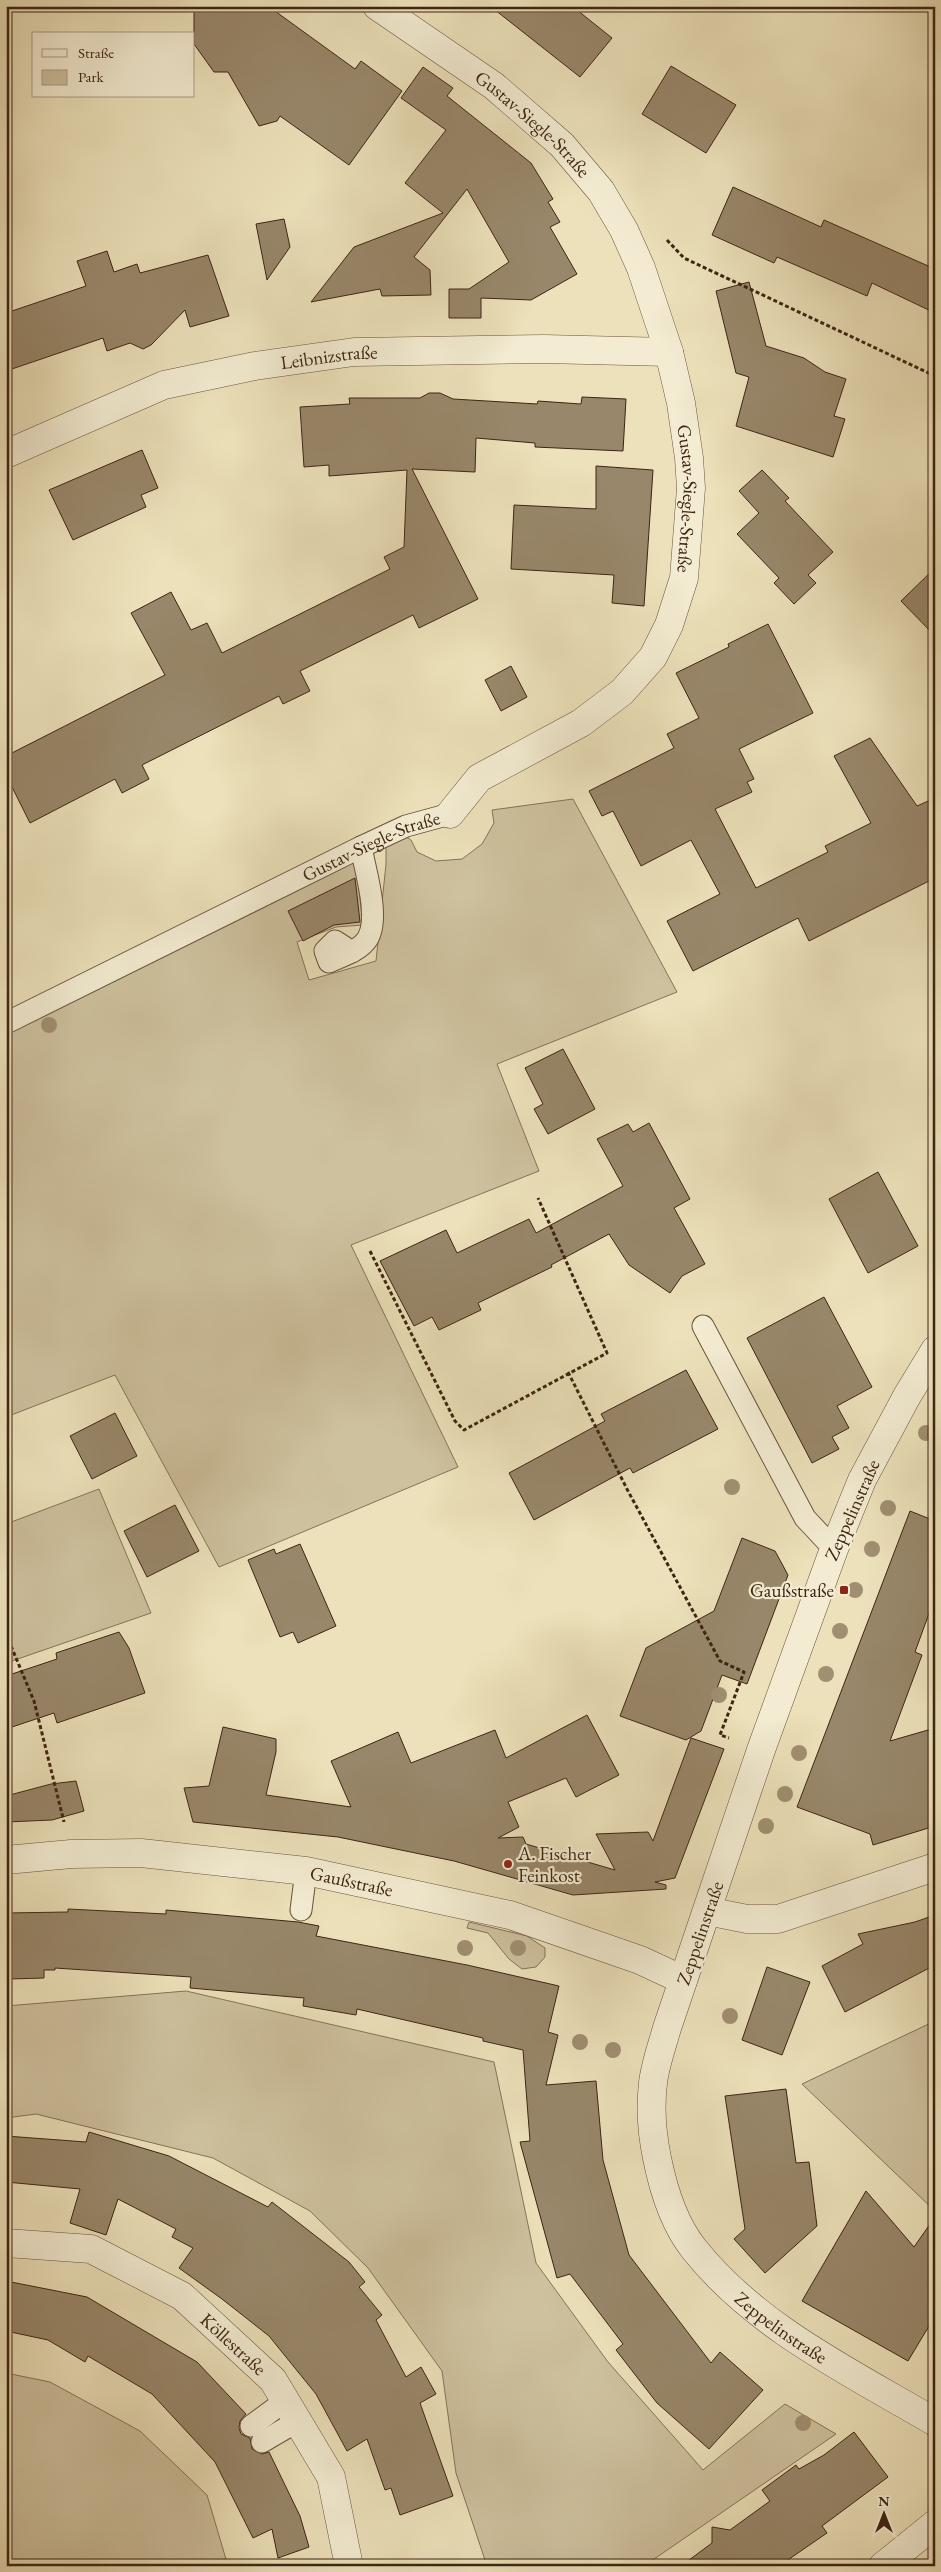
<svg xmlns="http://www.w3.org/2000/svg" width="941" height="2572" font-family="'EB Garamond',serif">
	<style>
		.green { fill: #cec19e; stroke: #867358 }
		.building { fill: #98876a; stroke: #3e2513 }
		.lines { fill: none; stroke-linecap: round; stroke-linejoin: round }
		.service-casing { stroke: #6a543d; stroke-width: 23 }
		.minor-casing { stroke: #6a543d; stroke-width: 29 }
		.tertiary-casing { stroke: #6a543d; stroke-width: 29 }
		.path { stroke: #3e2513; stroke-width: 3; stroke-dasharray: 4 2.5; stroke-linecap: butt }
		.service { stroke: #f3ecd2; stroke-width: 21 }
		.minor { stroke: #f3ecd2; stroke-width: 28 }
		.tertiary { stroke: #f3ecd2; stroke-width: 28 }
		.tree { fill: #a08f71 }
		.poi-dot { fill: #8f2418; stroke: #f3ecd2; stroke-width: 2 }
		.labels { text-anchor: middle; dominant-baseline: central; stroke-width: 4.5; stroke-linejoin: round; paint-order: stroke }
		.street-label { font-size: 19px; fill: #3e2513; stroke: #f3ecd2 }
		.poi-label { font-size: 19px; fill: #3e2513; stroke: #f3ecd2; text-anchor: end }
	</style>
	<rect width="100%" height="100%" fill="#ece1ba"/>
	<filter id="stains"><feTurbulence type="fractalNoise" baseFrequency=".004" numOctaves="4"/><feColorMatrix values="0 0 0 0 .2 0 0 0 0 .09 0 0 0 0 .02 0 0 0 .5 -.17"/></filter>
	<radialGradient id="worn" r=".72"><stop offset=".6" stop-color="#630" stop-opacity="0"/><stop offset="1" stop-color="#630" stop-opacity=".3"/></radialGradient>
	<!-- green -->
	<path class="green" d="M 573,799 L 677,992 L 497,1064 L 539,1171 L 351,1245 L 458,1467 L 219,1567 L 115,1375 L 6,1417 L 6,1033 L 355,857 L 363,925 L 336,927 L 297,942 L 309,980 L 376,961 L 386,864 L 386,843 L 400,833 L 411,840 L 417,852 L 436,861 L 462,859 L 482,844 L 494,823 L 492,810 Z
		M 99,1489 L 151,1613 L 6,1663 L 6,1524 Z
		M 469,1922 L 527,1936 L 545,1948 L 545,1957 L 536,1967 L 522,1969 L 509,1959 L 488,1933 L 467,1928 Z
		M 186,1991 L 494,2062 L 536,2263 L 608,2362 L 703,2470 L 785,2404 L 836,2434 L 644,2566 L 487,2566 L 456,2473 L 442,2371 L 368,2268 L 310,2211 L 213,2158 L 36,2114 L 6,2118 L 6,2006 Z
		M 935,2021 L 935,2211 L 802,2084 Z
		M 6,2373 L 50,2382 L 140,2431 L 207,2495 L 228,2566 L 6,2566 Z"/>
	<!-- building -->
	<path class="building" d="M 194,6 L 268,6 L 355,69 L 361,61 L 402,91 L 349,165 L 280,116 L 277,121 L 259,126 L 228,72 L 214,72 L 194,44 Z
		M 490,6 L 572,6 L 612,38 L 580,77 Z
		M 671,66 L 736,105 L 706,153 L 642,114 Z
		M 423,67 L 453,88 L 447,96 L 531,163 L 553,199 L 548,202 L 560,222 L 550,227 L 577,274 L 531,300 L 481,298 L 481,318 L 449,318 L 449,289 L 469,289 L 509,262 L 467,189 L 414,257 L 430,270 L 431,295 L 382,296 L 380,289 L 311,302 L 354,247 L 443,213 L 405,183 L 446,130 L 401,98 Z
		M 733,187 L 821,227 L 824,220 L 935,269 L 935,313 L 872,283 L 867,296 L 777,257 L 774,263 L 712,235 Z
		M 284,219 L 290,247 L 267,280 L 256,224 Z
		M 107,251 L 114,272 L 137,264 L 140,273 L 208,255 L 229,316 L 190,327 L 185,310 L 151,345 L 143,349 L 130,343 L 107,351 L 103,338 L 6,371 L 6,313 L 86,286 L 77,261 Z
		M 749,282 L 766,346 L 804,358 L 825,372 L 846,379 L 834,416 L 845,419 L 833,457 L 736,426 L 749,377 L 736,373 L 716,291 Z
		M 429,393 L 440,393 L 453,399 L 537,404 L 538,401 L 581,404 L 582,397 L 626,399 L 623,451 L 535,447 L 535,443 L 476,438 L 475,472 L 412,469 L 478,599 L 419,628 L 413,615 L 300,671 L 310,691 L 283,704 L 279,696 L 142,765 L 149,779 L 122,793 L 115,779 L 30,823 L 6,775 L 6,756 L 165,675 L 131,613 L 171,592 L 191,630 L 207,623 L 222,653 L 390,569 L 384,557 L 404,547 L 407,470 L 329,476 L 329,465 L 304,467 L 300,407 L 350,404 L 349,398 L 420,398 Z
		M 142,450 L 158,488 L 141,495 L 146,507 L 73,540 L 49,490 Z
		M 596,466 L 653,470 L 644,606 L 612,603 L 614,575 L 511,569 L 514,505 L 596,509 Z
		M 762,470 L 789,498 L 785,501 L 833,552 L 808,575 L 816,583 L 794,604 L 774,583 L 779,578 L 737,534 L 759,513 L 739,491 Z
		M 935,568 L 935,636 L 901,601 Z
		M 768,624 L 813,713 L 739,749 L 754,779 L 747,782 L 752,792 L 715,809 L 756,888 L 828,852 L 825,846 L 871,823 L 834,756 L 870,738 L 917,806 L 935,798 L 935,878 L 809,941 L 798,918 L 693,971 L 667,921 L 720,894 L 691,840 L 641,866 L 613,811 L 602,816 L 589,791 L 674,748 L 667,734 L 699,718 L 676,673 L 729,647 L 728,644 Z
		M 511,666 L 527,697 L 501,711 L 485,680 Z
		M 355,878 L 360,922 L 334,925 L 303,941 L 288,911 Z
		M 563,1049 L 595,1109 L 548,1134 L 534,1109 L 543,1104 L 525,1068 Z
		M 649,1123 L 690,1199 L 674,1208 L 705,1264 L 682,1276 L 670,1293 L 629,1265 L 609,1234 L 551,1265 L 552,1267 L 478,1303 L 481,1310 L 439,1330 L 432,1317 L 414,1326 L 380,1261 L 446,1230 L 457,1253 L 529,1219 L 536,1233 L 623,1186 L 597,1139 L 628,1124 L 633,1132 Z
		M 878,1172 L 918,1246 L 868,1273 L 829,1199 Z
		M 824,1297 L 872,1387 L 837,1406 L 849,1428 L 832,1437 L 839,1449 L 812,1463 L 747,1338 Z
		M 686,1370 L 718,1429 L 633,1473 L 630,1468 L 534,1520 L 509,1473 L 605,1421 L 601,1414 Z
		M 115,1413 L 137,1456 L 92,1479 L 70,1436 Z
		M 175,1505 L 199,1551 L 147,1577 L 124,1531 Z
		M 910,1511 L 935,1521 L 935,1597 L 915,1652 L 922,1655 L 890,1741 L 935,1728 L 935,1826 L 873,1845 L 870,1834 L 797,1807 Z
		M 742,1538 L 775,1551 L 788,1575 L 747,1684 L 722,1675 L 701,1731 L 686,1740 L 620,1716 L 646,1648 L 714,1611 Z
		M 300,1544 L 336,1626 L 298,1643 L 293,1632 L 280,1637 L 248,1560 L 274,1549 L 276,1554 Z
		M 119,1632 L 129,1648 L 145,1693 L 57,1723 L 54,1713 L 6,1729 L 6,1676 L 57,1659 L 56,1653 Z
		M 587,1715 L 619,1775 L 576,1797 L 566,1778 L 508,1802 L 519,1827 L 498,1838 L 523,1837 L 526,1844 L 615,1870 L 596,1834 L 648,1832 L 653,1841 L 691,1738 L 724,1749 L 675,1878 L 655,1882 L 666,1885 L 666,1889 L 573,1895 L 454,1861 L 338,1837 L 193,1822 L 184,1788 L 209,1786 L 223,1727 L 276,1739 L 276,1752 L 266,1795 L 351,1807 L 331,1761 L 398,1732 L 411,1763 L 495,1730 L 506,1758 Z
		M 76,1781 L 84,1811 L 52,1820 L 6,1822 L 6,1796 L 51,1784 Z
		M 68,1909 L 166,1914 L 166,1910 L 298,1922 L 319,1926 L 316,1936 L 467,1965 L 559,1986 L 548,2032 L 558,2035 L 546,2085 L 596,2081 L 603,2160 L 629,2255 L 711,2363 L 720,2352 L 763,2390 L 709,2449 L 657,2403 L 616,2350 L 623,2344 L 570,2274 L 557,2278 L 520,2142 L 530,2141 L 523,2050 L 483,2041 L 483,2038 L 357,2009 L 356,2015 L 303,2006 L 304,1998 L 190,1988 L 191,1977 L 55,1968 L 55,1970 L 44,1970 L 44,1978 L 9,1979 L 9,1971 L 6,1971 L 6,1913 L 68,1912 Z
		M 935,1915 L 935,1965 L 845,2012 L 822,1966 L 863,1944 L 858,1934 L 915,1922 Z
		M 767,1967 L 810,1982 L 782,2055 L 742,2040 Z
		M 786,2089 L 796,2163 L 809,2162 L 817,2226 L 765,2273 L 734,2239 L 745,2229 L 725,2096 Z
		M 89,2132 L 169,2156 L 268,2207 L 272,2202 L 349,2262 L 365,2282 L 359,2287 L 382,2315 L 376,2320 L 406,2377 L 421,2367 L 436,2394 L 420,2403 L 453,2496 L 400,2515 L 391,2488 L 385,2490 L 367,2439 L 347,2451 L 316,2394 L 269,2336 L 222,2299 L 179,2268 L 193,2248 L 172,2237 L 176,2229 L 118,2199 L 106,2235 L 70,2223 L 80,2189 L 6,2182 L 6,2136 L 86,2142 Z
		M 866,2191 L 914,2247 L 935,2217 L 935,2316 L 908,2361 L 802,2301 Z
		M 6,2281 L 87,2297 L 197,2362 L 246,2414 L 240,2421 L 239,2428 L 241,2434 L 250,2438 L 252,2449 L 262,2454 L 269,2452 L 300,2516 L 309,2547 L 278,2558 L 272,2529 L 253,2538 L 215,2462 L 152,2394 L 88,2356 L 85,2362 L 48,2340 L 6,2331 Z
		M 854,2432 L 888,2477 L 822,2526 L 827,2533 L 779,2566 L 681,2566 L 712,2543 L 712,2527 L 730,2530 L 770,2501 L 762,2490 L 796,2465 L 799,2469 L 824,2455 Z"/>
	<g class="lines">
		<defs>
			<g id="service">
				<path d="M 352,952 L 335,941 L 325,951 L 329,962 C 342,956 360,951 368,938 C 380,916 365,870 361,847"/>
				<path id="s1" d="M 6,1023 L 361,847 L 406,826 L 450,814"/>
				<path d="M 703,1326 L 805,1518 L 834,1549"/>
				<path d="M 301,1910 L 306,1871"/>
				<path d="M 251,2426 L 285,2401"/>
				<path d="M 262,2442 L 298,2421"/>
			</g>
			<g id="minor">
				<path id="s2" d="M 377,6 L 494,86 L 562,145 L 601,191 L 624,230 L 641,268 L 669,352 L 681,403 L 689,458 L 691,488 L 684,578 L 669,625 L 653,657 L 622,692 L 581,723 L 479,778 L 450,814"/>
				<path id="s3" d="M 6,454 L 164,385 L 255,366 L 354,352 L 544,349 L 669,352"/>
				<path id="s4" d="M 6,1860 L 71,1854 L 141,1853 L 306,1871 L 510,1915 L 640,1960 L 683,1980"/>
				<path d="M 707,1911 L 747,1919 L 778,1919 L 935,1867"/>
				<path id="s5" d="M 6,2243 L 91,2249 L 182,2296 L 273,2380 L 331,2477 L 349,2566"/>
				<path d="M 883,2566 L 935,2524"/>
			</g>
			<g id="tertiary">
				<path id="s6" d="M 935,1350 L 907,1396 L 862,1480 L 834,1549 L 761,1750 L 667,2028 C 662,2046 655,2065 653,2083 C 650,2108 652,2134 657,2158 C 663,2188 674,2224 694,2249 C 756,2327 850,2372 935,2422"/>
			</g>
		</defs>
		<!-- service casing -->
		<use href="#service" class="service-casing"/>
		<!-- minor casing -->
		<use href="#minor" class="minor-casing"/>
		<!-- tertiary casing -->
		<use href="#tertiary" class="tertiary-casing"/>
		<!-- path -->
		<path class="path" d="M 667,240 L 684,258 L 935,376
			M 370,1251 L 455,1421 L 464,1430 L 607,1353 L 538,1198
			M 568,1372 L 628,1491 L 720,1661 L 744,1672 L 720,1735 L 729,1738
			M 6,1634 L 34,1701 L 64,1822"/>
		<!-- service -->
		<use href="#service" class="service"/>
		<!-- minor -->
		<use href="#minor" class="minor"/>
		<!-- tertiary -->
		<use href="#tertiary" class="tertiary"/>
	</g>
	<!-- trees -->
	<g class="tree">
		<circle cx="49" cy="1025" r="8"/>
		<circle cx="926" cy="1433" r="8"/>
		<circle cx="732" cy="1487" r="8"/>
		<circle cx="888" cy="1508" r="8"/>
		<circle cx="872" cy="1549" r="8"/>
		<circle cx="855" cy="1590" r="8"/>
		<circle cx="840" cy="1631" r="8"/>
		<circle cx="826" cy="1674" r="8"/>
		<circle cx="719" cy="1695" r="8"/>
		<circle cx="799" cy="1753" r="8"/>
		<circle cx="785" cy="1794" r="8"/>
		<circle cx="766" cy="1826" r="8"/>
		<circle cx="465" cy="1948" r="8"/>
		<circle cx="518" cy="1948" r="8"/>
		<circle cx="730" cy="2016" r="8"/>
		<circle cx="580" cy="2042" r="8"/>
		<circle cx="613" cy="2050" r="8"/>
		<circle cx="803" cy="2423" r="8"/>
	</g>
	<!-- markers -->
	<g class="poi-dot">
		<rect x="839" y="1585" width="10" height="10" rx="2.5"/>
		<circle cx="508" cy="1864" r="5"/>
	</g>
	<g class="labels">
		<!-- street labels -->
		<g class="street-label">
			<text stroke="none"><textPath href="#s2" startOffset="196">Gustav-Siegle-Straße</textPath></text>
			<text stroke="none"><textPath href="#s3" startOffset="340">Leibnizstraße</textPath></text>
			<text stroke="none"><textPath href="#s2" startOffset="616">Gustav-Siegle-Straße</textPath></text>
			<text stroke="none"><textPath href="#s1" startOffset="406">Gustav-Siegle-Straße</textPath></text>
			<text transform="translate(852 1510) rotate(-66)">Zeppelinstraße</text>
			<text stroke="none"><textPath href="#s4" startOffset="348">Gaußstraße</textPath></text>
			<text transform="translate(700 1933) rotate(-71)">Zeppelinstraße</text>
			<text stroke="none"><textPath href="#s6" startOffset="1080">Zeppelinstraße</textPath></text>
			<text stroke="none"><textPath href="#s5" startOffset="258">Köllestraße</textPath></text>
		</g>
		<!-- poi labels -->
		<g class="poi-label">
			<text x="834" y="1590">Gaußstraße</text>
			<text x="518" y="1853" text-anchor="start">A. Fischer<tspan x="518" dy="22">Feinkost</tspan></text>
		</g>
	</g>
	<!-- margin -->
	<rect width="941" height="2572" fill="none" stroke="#ece1ba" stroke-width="25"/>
	<rect x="8" y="8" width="926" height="2557" fill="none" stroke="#3e2513" stroke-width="2.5"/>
	<rect x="12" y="12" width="916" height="2547" fill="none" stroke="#3e2513"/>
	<!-- legend -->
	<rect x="32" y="32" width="162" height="65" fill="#f3ecd2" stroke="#ab9c86"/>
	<rect x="42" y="49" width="25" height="8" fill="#f3ecd2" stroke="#ab9c86"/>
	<text x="78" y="58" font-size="15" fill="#3e2513">Straße</text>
	<rect x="42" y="70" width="25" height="15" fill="#cec19e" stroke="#ab9c86"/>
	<text x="78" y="82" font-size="15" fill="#3e2513">Park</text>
	<!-- north arrow -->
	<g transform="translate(884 2514)" stroke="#f3ecd2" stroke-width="4" paint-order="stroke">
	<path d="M0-4L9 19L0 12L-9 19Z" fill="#3e2513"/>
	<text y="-8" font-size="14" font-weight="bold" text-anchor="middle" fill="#3e2513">N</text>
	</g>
	<rect width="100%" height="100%" filter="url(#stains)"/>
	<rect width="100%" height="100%" fill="url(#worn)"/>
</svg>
